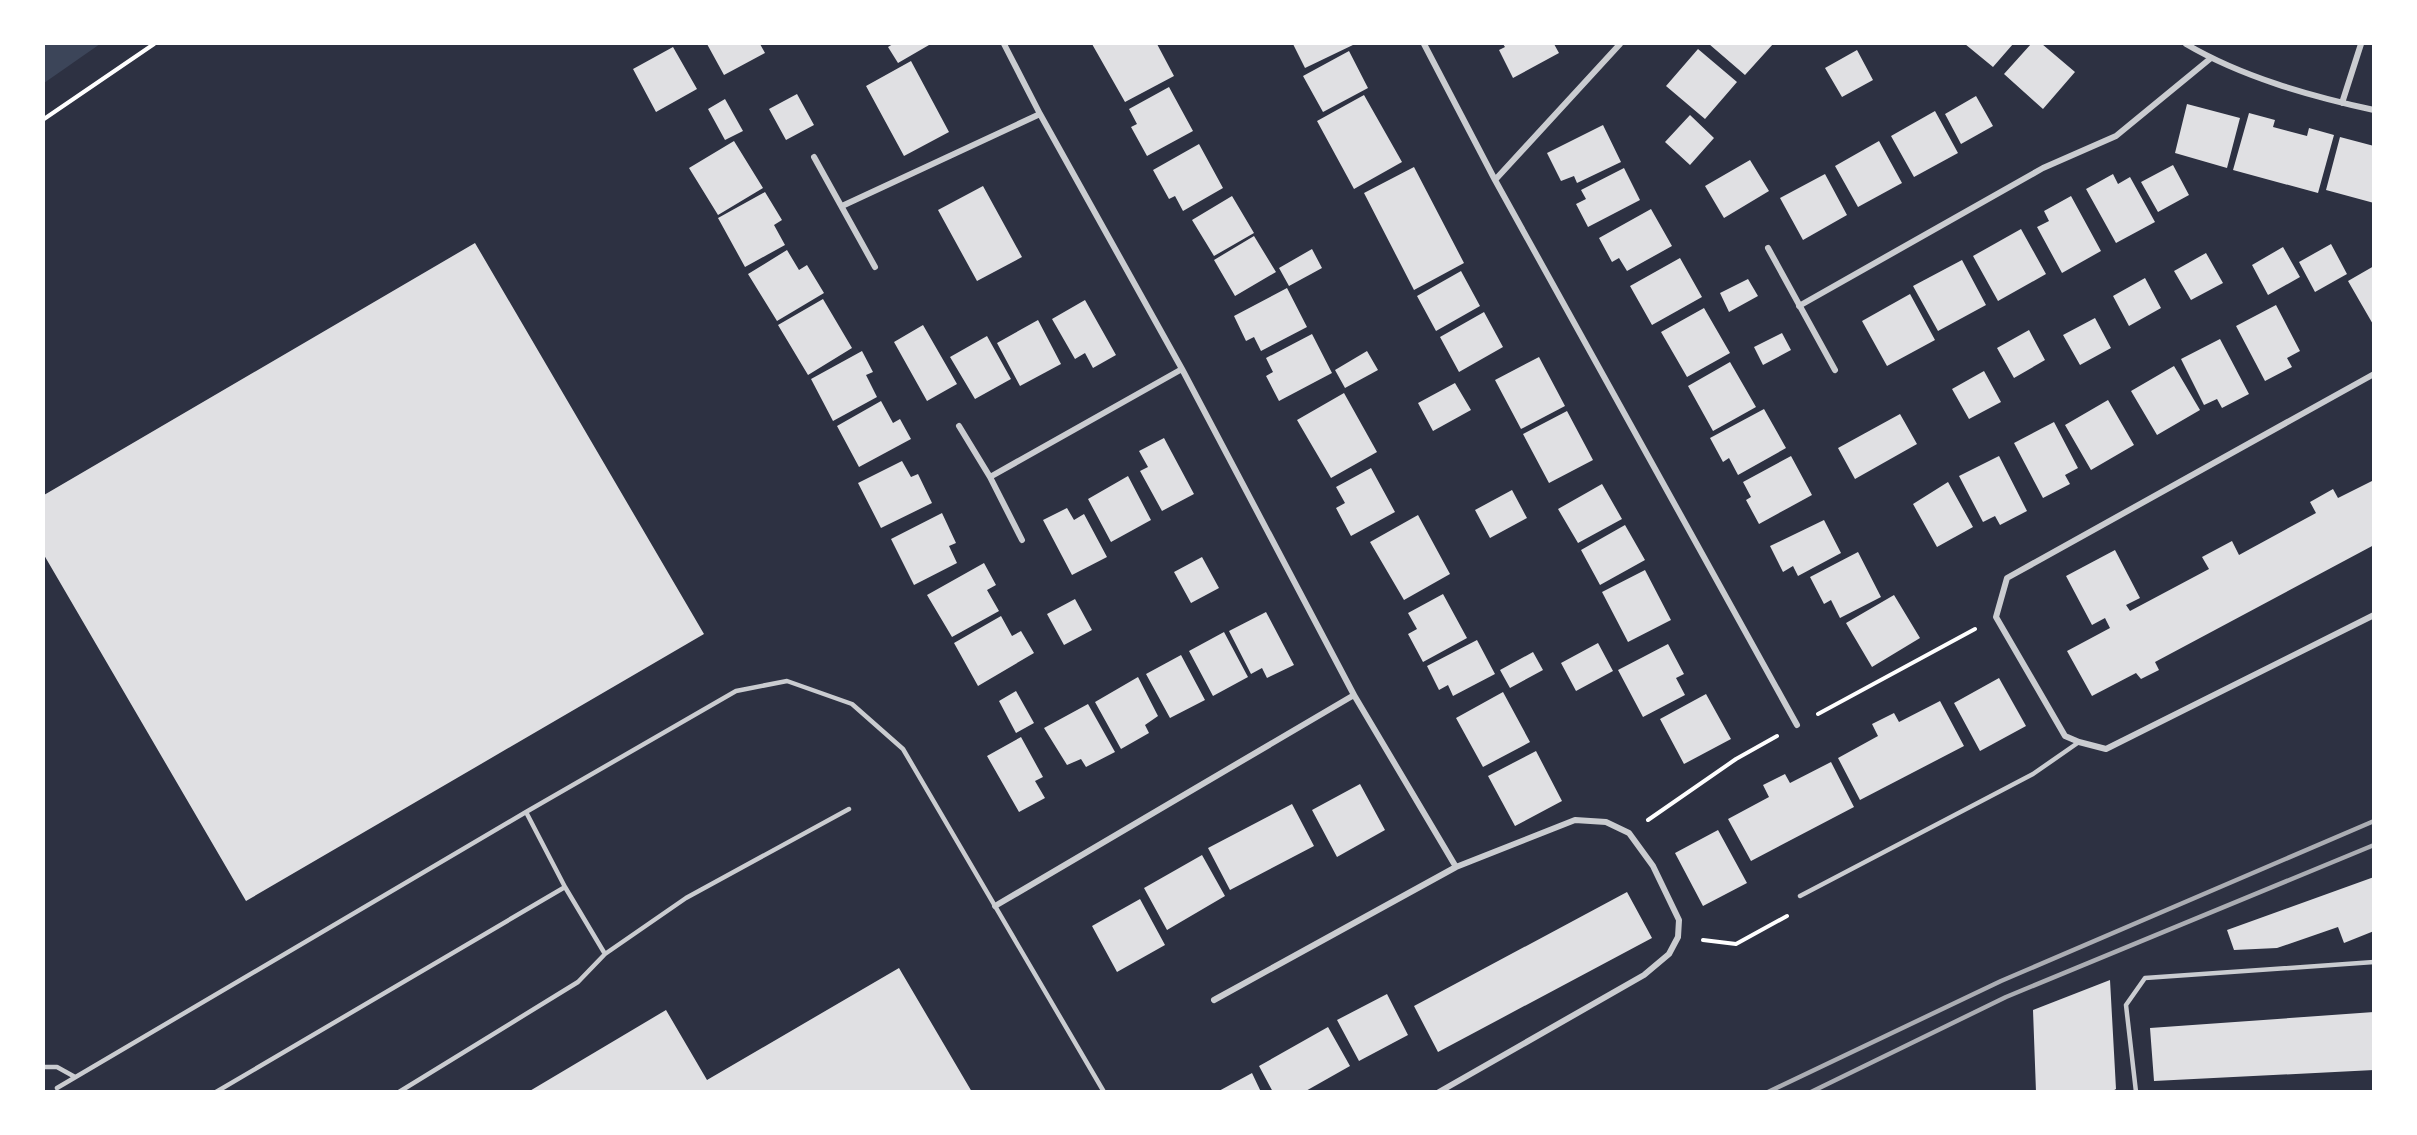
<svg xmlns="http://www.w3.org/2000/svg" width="2417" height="1135" font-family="'DM Sans',sans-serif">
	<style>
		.green { fill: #3c4559 }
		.building { fill: #e0e0e3 }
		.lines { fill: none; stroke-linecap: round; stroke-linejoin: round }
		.path { stroke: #fff; stroke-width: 4 }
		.service { stroke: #caccd0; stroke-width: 4.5 }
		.minor { stroke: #caccd0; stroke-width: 6 }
		.rail { stroke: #abadb3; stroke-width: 4.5 }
	</style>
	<rect width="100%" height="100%" fill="#2d3142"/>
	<!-- green -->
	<path class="green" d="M 44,44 L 100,44 L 44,83 Z"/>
	<!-- building -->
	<path class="building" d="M 707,44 L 760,44 L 765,53 L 724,75 Z
		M 893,44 L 928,44 L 929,45 L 898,63 L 888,47 Z
		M 1092,44 L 1157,44 L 1174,76 L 1125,102 Z
		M 1293,44 L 1355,44 L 1305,68 Z
		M 1503,44 L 1554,44 L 1559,53 L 1513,78 L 1499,50 L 1505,47 Z
		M 1709,44 L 1773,44 L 1745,75 Z
		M 1965,44 L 2013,44 L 1993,67 Z
		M 2031,44 L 2042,44 L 2075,72 L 2043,109 L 2004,74 Z
		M 673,47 L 697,89 L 656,112 L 633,69 Z
		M 1698,49 L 1737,82 L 1705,119 L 1666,86 Z
		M 1857,50 L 1873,80 L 1842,97 L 1825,68 Z
		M 1349,51 L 1368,88 L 1323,112 L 1303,76 Z
		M 911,61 L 949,132 L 904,156 L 866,86 Z
		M 1169,87 L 1193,131 L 1147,156 L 1131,127 L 1137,124 L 1129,109 Z
		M 797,94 L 814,125 L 786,140 L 769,109 Z
		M 1364,95 L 1402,162 L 1354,189 L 1317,121 Z
		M 1976,96 L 1993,126 L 1961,144 L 1945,114 Z
		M 725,99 L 743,131 L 725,140 L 708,109 Z
		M 2187,104 L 2240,118 L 2227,168 L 2175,153 Z
		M 1935,111 L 1958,153 L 1914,177 L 1891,136 Z
		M 2249,113 L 2275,120 L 2273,127 L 2307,136 L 2309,128 L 2334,135 L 2318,193 L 2233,170 Z
		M 1690,115 L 1714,138 L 1690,165 L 1665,142 Z
		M 1603,125 L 1621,162 L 1577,183 L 1574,176 L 1561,181 L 1547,153 Z
		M 2340,137 L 2374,146 L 2374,203 L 2326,190 Z
		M 734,141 L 763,188 L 718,215 L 689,168 Z
		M 1879,141 L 1902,183 L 1858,207 L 1835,166 Z
		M 1199,144 L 1223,188 L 1183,211 L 1175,196 L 1169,199 L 1153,170 Z
		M 1750,160 L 1769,191 L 1724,218 L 1705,186 Z
		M 2173,165 L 2189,195 L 2158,212 L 2141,182 Z
		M 1414,167 L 1464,263 L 1414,290 L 1364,193 Z
		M 1624,168 L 1640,200 L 1588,227 L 1576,204 L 1586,199 L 1581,190 Z
		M 1825,174 L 1847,215 L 1803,240 L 1780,198 Z
		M 2113,174 L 2118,184 L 2130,177 L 2155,222 L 2116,243 L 2086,189 Z
		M 983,186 L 1022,257 L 977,281 L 938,210 Z
		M 765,192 L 782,220 L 774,225 L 785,245 L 745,267 L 718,218 Z
		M 1232,196 L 1254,233 L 1214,256 L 1192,220 Z
		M 2071,196 L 2101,251 L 2062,273 L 2037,227 L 2049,221 L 2044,211 Z
		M 1651,209 L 1672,246 L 1627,271 L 1619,258 L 1612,262 L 1599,238 Z
		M 2021,229 L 2046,274 L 1998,301 L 1973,256 Z
		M 1254,236 L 1276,272 L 1235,296 L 1214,260 Z
		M 475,243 L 704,634 L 246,901 L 44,555 L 44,495 Z
		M 2331,244 L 2347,274 L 2315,292 L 2299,262 Z
		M 2283,247 L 2300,277 L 2268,295 L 2252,265 Z
		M 1312,249 L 1322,268 L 1289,286 L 1279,268 Z
		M 787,250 L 799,270 L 807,265 L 824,293 L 777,321 L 748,274 Z
		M 2206,253 L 2223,283 L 2191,300 L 2174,271 Z
		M 1680,258 L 1702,297 L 1652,325 L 1630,286 Z
		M 1962,260 L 1986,305 L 1938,331 L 1913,286 Z
		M 2374,266 L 2374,326 L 2348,281 Z
		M 1461,271 L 1480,306 L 1436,331 L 1417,296 Z
		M 2145,278 L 2161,308 L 2129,326 L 2113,296 Z
		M 1748,279 L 1758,296 L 1729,312 L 1720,293 Z
		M 1287,288 L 1307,327 L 1261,351 L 1254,337 L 1246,341 L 1234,316 Z
		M 1910,294 L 1935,340 L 1887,366 L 1862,321 Z
		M 823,299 L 852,348 L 808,375 L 778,325 Z
		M 1085,300 L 1116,355 L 1093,368 L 1085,353 L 1075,359 L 1052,319 Z
		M 2276,305 L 2300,351 L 2287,358 L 2292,367 L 2265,381 L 2236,326 Z
		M 1704,308 L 1730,353 L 1687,377 L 1661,332 Z
		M 1484,312 L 1503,347 L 1459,372 L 1440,337 Z
		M 2095,318 L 2111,348 L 2080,365 L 2063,335 Z
		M 1038,320 L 1061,364 L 1020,386 L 997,343 Z
		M 923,325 L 957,384 L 927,401 L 894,342 Z
		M 2029,330 L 2045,360 L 2014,378 L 1997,348 Z
		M 1782,333 L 1791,350 L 1763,365 L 1754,347 Z
		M 1312,334 L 1332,373 L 1279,401 L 1266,376 L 1273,372 L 1266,358 Z
		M 987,336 L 1011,379 L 975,399 L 950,357 Z
		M 2220,339 L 2249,394 L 2222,408 L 2217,399 L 2204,405 L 2181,359 Z
		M 862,351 L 873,372 L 866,375 L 877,397 L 833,421 L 811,379 Z
		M 1367,351 L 1378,370 L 1345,388 L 1335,370 Z
		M 1539,357 L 1565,406 L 1521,429 L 1495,380 Z
		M 1730,362 L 1756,407 L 1713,431 L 1688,386 Z
		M 2174,366 L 2200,410 L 2157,435 L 2131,391 Z
		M 1984,371 L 2001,402 L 1969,419 L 1952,389 Z
		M 1455,383 L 1471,410 L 1433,431 L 1418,403 Z
		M 1344,393 L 1377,452 L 1331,478 L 1297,420 Z
		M 2108,400 L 2134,445 L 2091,470 L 2065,425 Z
		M 881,401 L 893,423 L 900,419 L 911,439 L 859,467 L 837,426 Z
		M 1764,409 L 1786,448 L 1738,475 L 1729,458 L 1723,462 L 1710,438 Z
		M 1567,411 L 1593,460 L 1549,483 L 1523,434 Z
		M 1900,414 L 1917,444 L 1855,479 L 1838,448 Z
		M 2054,422 L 2078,468 L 2065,475 L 2070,484 L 2043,498 L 2014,443 Z
		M 1164,438 L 1194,494 L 1162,511 L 1140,471 L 1148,467 L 1139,451 Z
		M 1791,456 L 1812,495 L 1759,524 L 1746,500 L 1751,497 L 1743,482 Z
		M 1999,456 L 2027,511 L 2000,525 L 1995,516 L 1983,522 L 1959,476 Z
		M 902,461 L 911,477 L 918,474 L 932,503 L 881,528 L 858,483 Z
		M 1371,468 L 1395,512 L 1351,536 L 1336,508 L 1345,503 L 1336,487 Z
		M 1128,476 L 1151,520 L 1111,542 L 1088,499 Z
		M 2374,480 L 2374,545 L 2155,662 L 2159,670 L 2141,679 L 2136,673 L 2092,696 L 2067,651 L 2110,628 L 2105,618 L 2092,625 L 2066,576 L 2115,550 L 2140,598 L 2126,605 L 2130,611 L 2209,569 L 2202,557 L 2232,541 L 2239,555 L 2316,513 L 2310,502 L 2333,489 L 2338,498 Z
		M 1948,482 L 1973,527 L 1937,547 L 1913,504 Z
		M 1602,484 L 1622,519 L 1578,543 L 1558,509 Z
		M 1512,490 L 1527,518 L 1490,538 L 1475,510 Z
		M 1067,508 L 1074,520 L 1084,514 L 1107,557 L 1072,575 L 1043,520 Z
		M 942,513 L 956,543 L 949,546 L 957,563 L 914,585 L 891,539 Z
		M 1418,515 L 1450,574 L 1404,600 L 1370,542 Z
		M 1824,520 L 1841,553 L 1798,576 L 1793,566 L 1783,572 L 1770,546 Z
		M 1625,525 L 1645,560 L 1600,585 L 1581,550 Z
		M 1858,552 L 1881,597 L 1840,618 L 1831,600 L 1824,604 L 1810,577 Z
		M 1202,557 L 1219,588 L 1191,603 L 1174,572 Z
		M 984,563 L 996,585 L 987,590 L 999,611 L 952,637 L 927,595 Z
		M 1645,570 L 1671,620 L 1628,642 L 1602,592 Z
		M 1443,594 L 1467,638 L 1423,662 L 1408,634 L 1417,629 L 1408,613 Z
		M 1894,595 L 1920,638 L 1872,667 L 1846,623 Z
		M 1075,599 L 1092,630 L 1064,645 L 1047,614 Z
		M 1266,612 L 1294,665 L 1267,678 L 1262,668 L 1251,674 L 1229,631 Z
		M 1001,616 L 1012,636 L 1021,631 L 1034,653 L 978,686 L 954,643 Z
		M 1224,632 L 1248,677 L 1213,696 L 1189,651 Z
		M 1477,640 L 1495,674 L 1453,696 L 1448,685 L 1439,690 L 1427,666 Z
		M 1598,643 L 1613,671 L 1576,691 L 1561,663 Z
		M 1668,644 L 1684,674 L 1676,678 L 1685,695 L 1643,717 L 1618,670 Z
		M 1533,652 L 1543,670 L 1510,688 L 1500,670 Z
		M 1181,655 L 1205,700 L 1170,718 L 1146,674 Z
		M 1138,677 L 1158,716 L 1145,725 L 1149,733 L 1121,749 L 1095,702 Z
		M 1999,678 L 2026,726 L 1980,751 L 1954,703 Z
		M 1016,691 L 1034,723 L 1016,733 L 999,701 Z
		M 1503,692 L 1530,742 L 1483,767 L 1456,718 Z
		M 1706,694 L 1731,739 L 1684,764 L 1660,719 Z
		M 1940,701 L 1964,746 L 1860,800 L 1838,758 L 1878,736 L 1872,724 L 1894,713 L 1899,722 Z
		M 1088,704 L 1115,752 L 1086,767 L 1081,759 L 1067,765 L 1044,728 Z
		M 1021,737 L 1043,777 L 1035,781 L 1045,798 L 1019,812 L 987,756 Z
		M 1536,751 L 1562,801 L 1515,826 L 1488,776 Z
		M 1831,762 L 1854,807 L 1751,861 L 1728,819 L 1769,797 L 1763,785 L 1785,774 L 1790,783 Z
		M 1360,784 L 1385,830 L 1337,857 L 1312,810 Z
		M 1292,804 L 1314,846 L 1230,890 L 1208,848 Z
		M 1718,830 L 1747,883 L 1703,906 L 1675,853 Z
		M 1202,855 L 1225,896 L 1167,930 L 1144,888 Z
		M 2374,877 L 2374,931 L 2344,943 L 2338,927 L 2277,948 L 2234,950 L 2227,930 Z
		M 1627,892 L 1652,938 L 1438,1052 L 1414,1006 Z
		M 1140,899 L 1165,945 L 1117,972 L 1092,926 Z
		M 899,968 L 972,1092 L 528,1092 L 666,1010 L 707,1080 Z
		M 2110,980 L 2116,1089 L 2111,1092 L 2036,1092 L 2033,1010 Z
		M 1387,994 L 1408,1035 L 1359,1061 L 1337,1020 Z
		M 2374,1012 L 2374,1070 L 2154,1081 L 2150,1028 Z
		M 1328,1027 L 1350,1066 L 1304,1092 L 1273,1092 L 1259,1066 Z
		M 1252,1073 L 1261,1092 L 1217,1092 Z"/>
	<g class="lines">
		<!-- path -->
		<path class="path" d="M 44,119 L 154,44
			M 1818,714 L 1975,629
			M 1648,820 L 1736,759 L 1777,736
			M 1703,940 L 1736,944 L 1787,916"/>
		<!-- service -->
		<path class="service" d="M 526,812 L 565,887 L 605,954 L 686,898 L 849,809
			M 1800,896 L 2033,774 L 2079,742
			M 44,1067 L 57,1067 L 75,1077
			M 57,1088 L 526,812 L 736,691 L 787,681 L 852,704 L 903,749 L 1104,1092
			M 216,1092 L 565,887
			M 399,1092 L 578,982 L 605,954
			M 2136,1092 L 2126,1005 L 2145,978 L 2374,962"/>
		<!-- minor -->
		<path class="minor" d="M 1424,44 L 1495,180 L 1797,725
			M 2186,44 C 2242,77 2310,96 2374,110
			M 2342,103 L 2361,44
			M 814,157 L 875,267
			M 1495,180 L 1620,44
			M 842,206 L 1040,114
			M 1768,248 L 1835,370
			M 1799,306 L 2043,168 L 2116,136 L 2211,58
			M 2374,374 L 2007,578 L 1996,617 L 2065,736 L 2079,742 L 2106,749 L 2374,615
			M 959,426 L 990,477 L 1022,540
			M 990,477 L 1182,369
			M 995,906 L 1354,695 L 1182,369 L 1040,114 L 1004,44
			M 1214,1000 L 1456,867 L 1354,695
			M 1439,1092 L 1644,975 L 1669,954 L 1678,937 L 1679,920 L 1653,866 L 1629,833 L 1606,822 L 1575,820 L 1456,867"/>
		<!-- rail -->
		<path class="rail" d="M 1768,1092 L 2001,981 L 2374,821
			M 1811,1092 L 2006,997 L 2374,845"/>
	</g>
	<!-- border -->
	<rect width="2417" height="1135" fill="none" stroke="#ffffff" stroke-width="90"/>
</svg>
